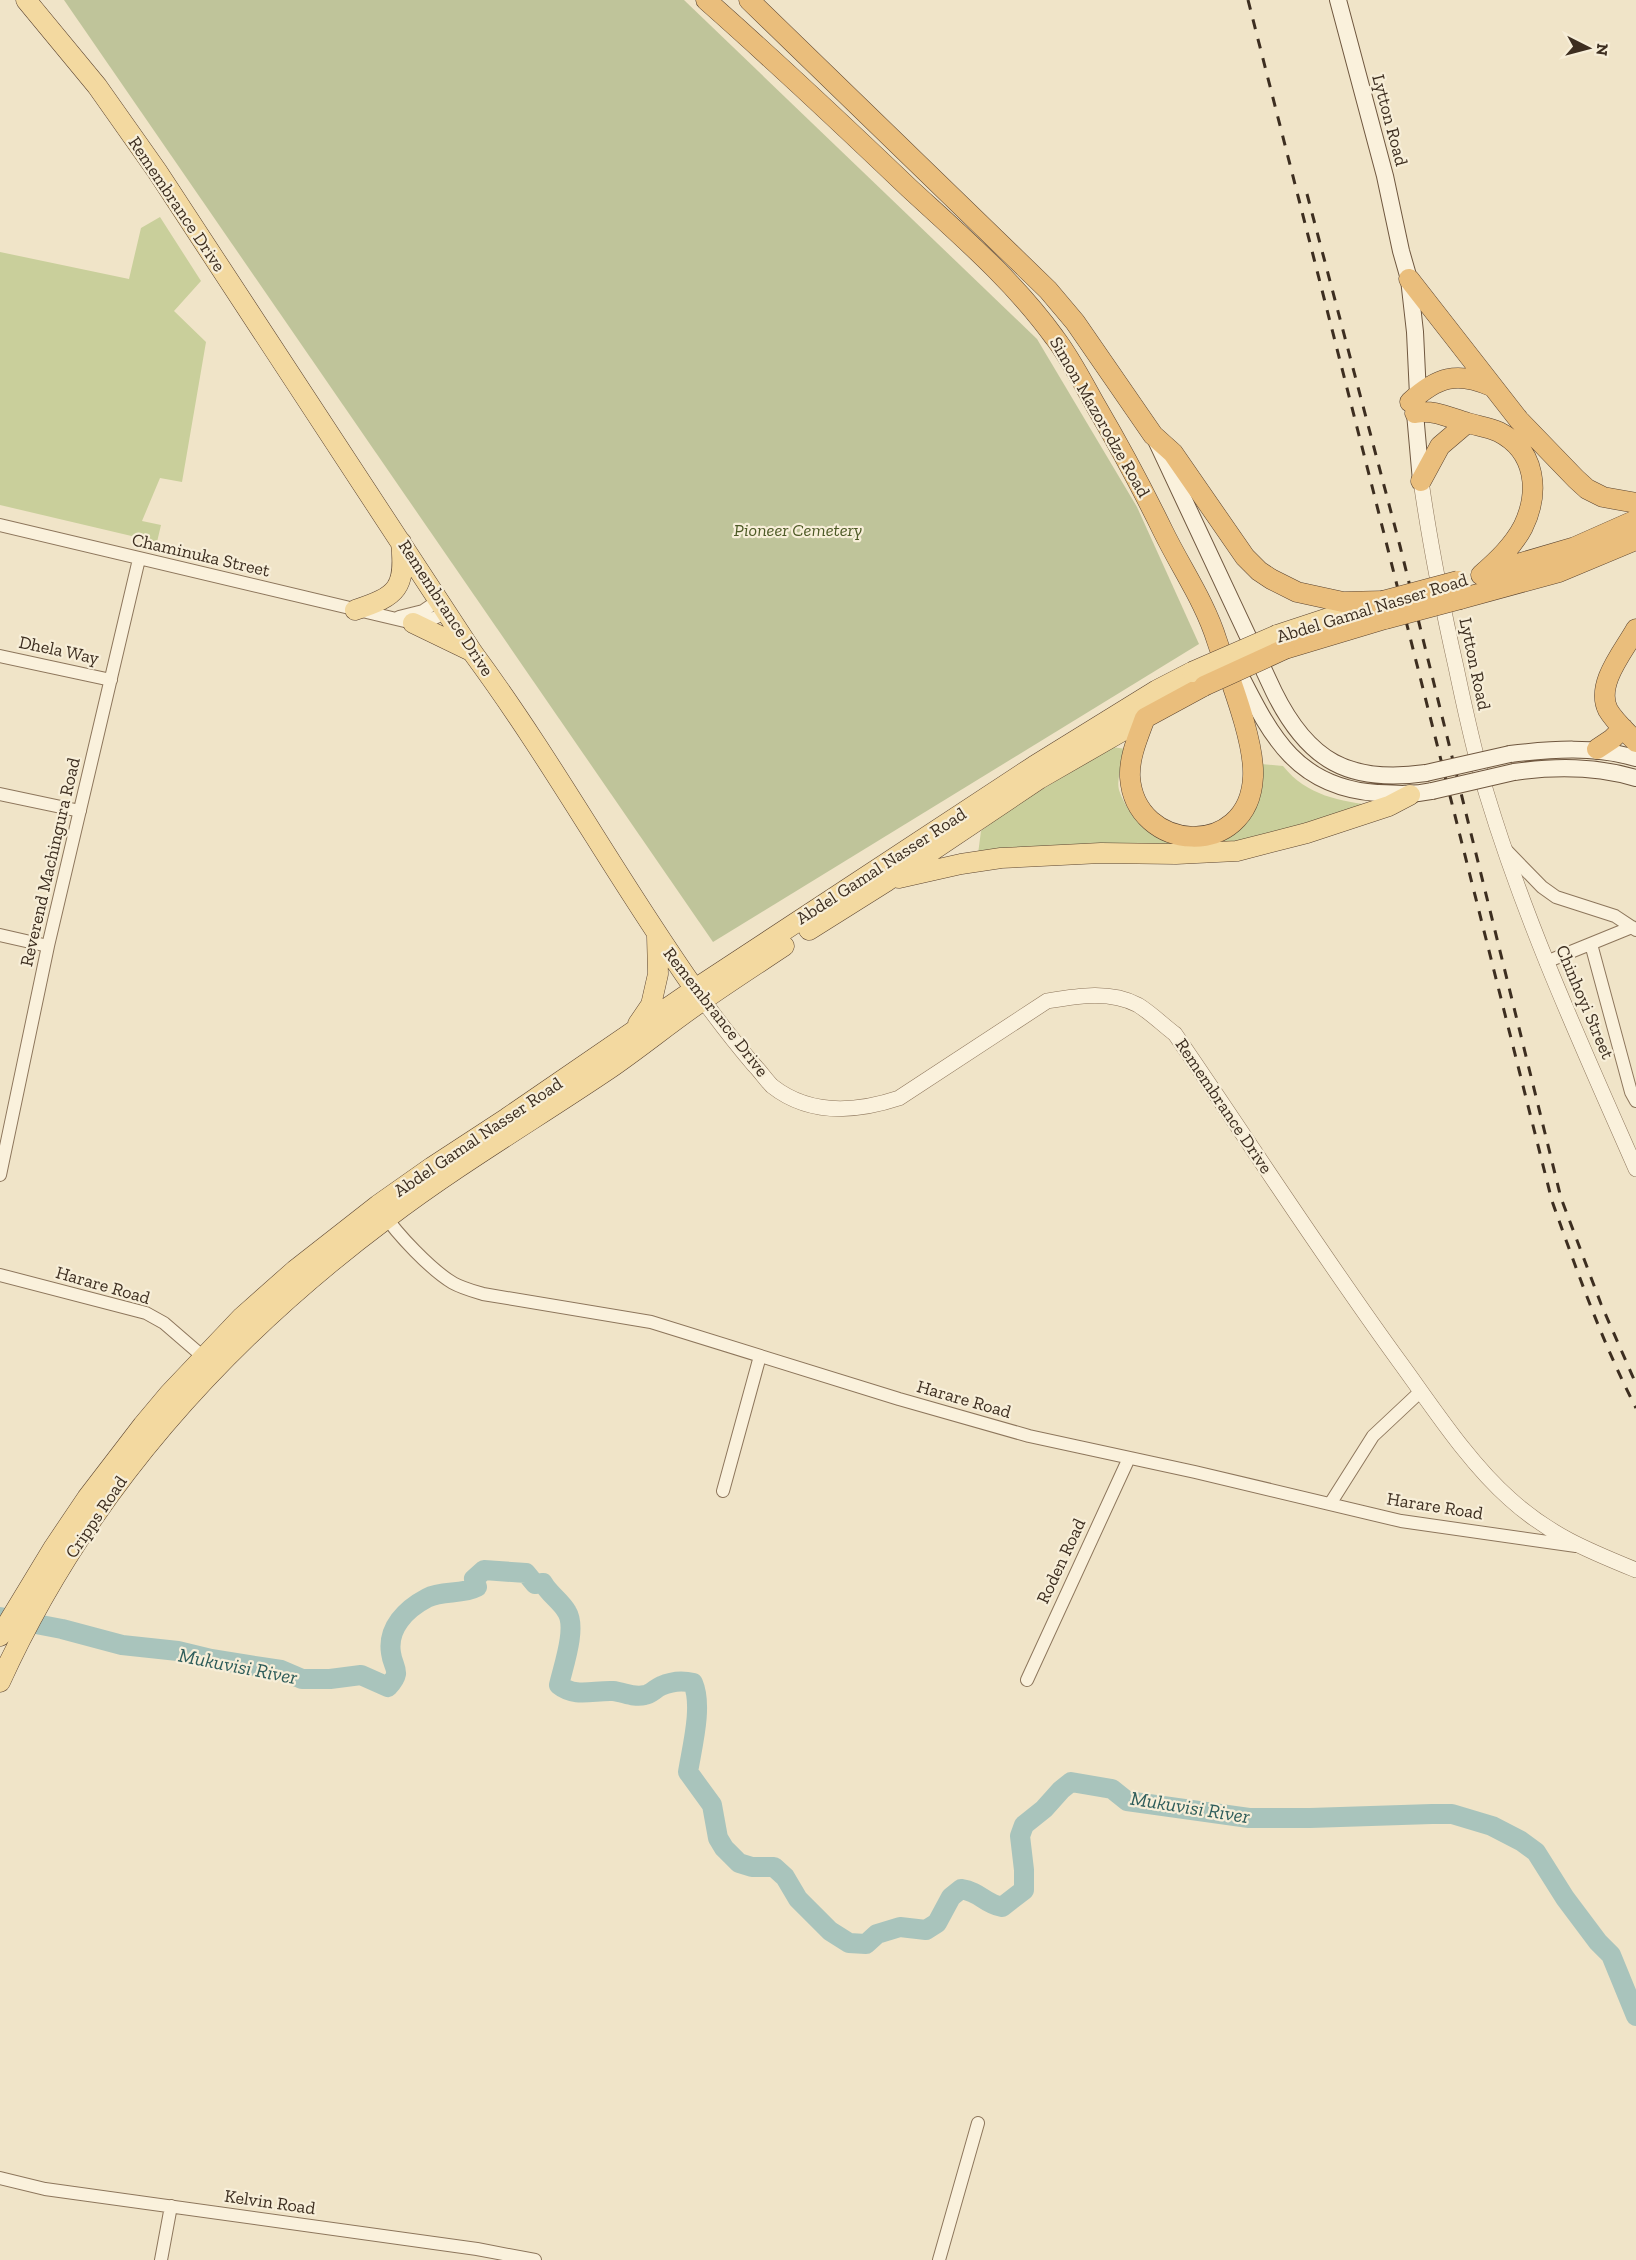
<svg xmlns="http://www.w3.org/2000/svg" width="1636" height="2260" font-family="'Zilla Slab',serif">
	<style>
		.green { fill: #c9cf9b }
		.cemetery { fill: #bfc49a }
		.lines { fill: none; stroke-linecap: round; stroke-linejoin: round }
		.river { stroke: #a9c4bc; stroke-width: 20 }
		.minor-casing { stroke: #8d765c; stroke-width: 14 }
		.tertiary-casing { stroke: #8d765c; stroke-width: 16 }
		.secondary-casing { stroke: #6f573f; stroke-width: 18 }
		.primary-casing { stroke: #5b4430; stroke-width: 21 }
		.trunk-casing { stroke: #5b4430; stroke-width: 21 }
		.minor { stroke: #faf1dc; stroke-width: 12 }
		.tertiary { stroke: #faf1dc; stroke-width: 15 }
		.secondary { stroke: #faf1dc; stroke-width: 16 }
		.primary { stroke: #f3d9a0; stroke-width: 20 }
		.trunk { stroke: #eabe7c; stroke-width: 20 }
		.rail { stroke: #3d2e20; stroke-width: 3; stroke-dasharray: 10 10; stroke-linecap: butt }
		.secondary-bridge-casing { stroke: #6f573f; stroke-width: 18; stroke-linecap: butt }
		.primary-bridge-casing { stroke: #5b4430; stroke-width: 21; stroke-linecap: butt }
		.trunk-bridge-casing { stroke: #5b4430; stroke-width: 21; stroke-linecap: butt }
		.secondary-bridge { stroke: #faf1dc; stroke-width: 16 }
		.primary-bridge { stroke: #f3d9a0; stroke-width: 20 }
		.trunk-bridge { stroke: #eabe7c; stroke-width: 20 }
		.labels { text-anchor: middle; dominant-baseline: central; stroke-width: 4.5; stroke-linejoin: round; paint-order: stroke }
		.street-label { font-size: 18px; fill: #3d2e20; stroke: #f7eed8 }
		.park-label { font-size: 18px; font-style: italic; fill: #4d5a26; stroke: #f7eed8 }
		.water-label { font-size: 20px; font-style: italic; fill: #2f5d5a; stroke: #f7eed8 }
	</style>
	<rect width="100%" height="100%" fill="#f0e4c8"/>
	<!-- green -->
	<path class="green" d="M 160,217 L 201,281 L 174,311 L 206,342 L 182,482 L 160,478 L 142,521 L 161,525 L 157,542 L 0,505 L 0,252 L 129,279 L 141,228 Z
		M 1112,747 L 1126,749 C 1123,761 1116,779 1119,790 C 1129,821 1164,849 1197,845 C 1206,843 1216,838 1224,835 L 1261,764 L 1283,766 C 1307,796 1340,801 1376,806 L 1234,845 L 978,854 L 981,831 L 1010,809 Z"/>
	<!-- cemetery -->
	<path class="cemetery" d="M 64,0 L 684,0 L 1037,339 L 1137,507 L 1199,644 L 713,942 Z"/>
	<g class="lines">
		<!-- river -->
		<path class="river" d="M 0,1617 L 62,1629 L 122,1645 L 178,1651 L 211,1659 L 281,1670 L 302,1679 L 330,1679 L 361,1675 L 388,1687 C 403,1671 393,1669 391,1653 C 387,1628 406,1609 427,1598 C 442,1590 462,1595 477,1587 L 474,1579 L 484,1570 L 526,1573 L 535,1584 L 543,1583 C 549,1594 561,1601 567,1612 C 577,1628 563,1667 559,1685 C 575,1698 594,1690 613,1691 C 624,1692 633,1698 645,1695 C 651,1694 656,1688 661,1686 C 672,1681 682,1680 693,1683 C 703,1706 692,1747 688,1772 L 712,1805 L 718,1838 L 724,1848 L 739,1863 L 752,1867 L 774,1867 L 785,1877 L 798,1899 L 830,1931 L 849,1943 L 866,1944 L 877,1934 L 900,1927 L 926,1930 L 937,1923 L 951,1897 L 961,1889 C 981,1892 983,1903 1002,1907 L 1024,1890 L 1024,1870 L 1020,1836 L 1024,1825 L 1044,1809 L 1061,1790 L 1071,1782 L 1112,1789 L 1127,1801 L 1249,1818 L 1310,1818 L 1432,1814 L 1452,1814 L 1492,1826 L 1521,1841 L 1536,1852 L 1565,1898 L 1598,1942 L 1611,1955 L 1636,2016"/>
		<defs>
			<path id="minor" d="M 0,525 L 413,623 L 428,621 L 447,612
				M 399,617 L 423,611 L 439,600
				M 0,656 L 111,680
				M 0,794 L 80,811
				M 1505,849 L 1542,887 L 1556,897 L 1615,916 L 1636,930
				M 0,935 L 48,946
				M 1591,944 L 1631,1092 L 1636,1101
				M 1546,962 L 1632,927
				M 0,1175 L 48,946 L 139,559
				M 383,1213 C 397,1234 431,1270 453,1283 C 462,1288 473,1291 483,1294 L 651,1322 L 899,1399 L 1029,1436 L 1195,1472 L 1401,1521 L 1576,1546
				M 0,1275 L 146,1313 L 164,1323 L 208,1361
				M 723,1491 L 760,1356
				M 1330,1504 L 1373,1436 L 1421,1391
				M 1027,1680 L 1129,1458
				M 0,2178 L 45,2189 L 477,2249 L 535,2260
				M 161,2260 L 171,2206
				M 939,2260 L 978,2123"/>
			<path id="tertiary" d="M 1421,481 C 1430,544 1442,605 1456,667 C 1465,710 1474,753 1487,795 C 1526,924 1582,1046 1636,1169
				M 703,1000 C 719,1022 736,1044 754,1065 C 760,1071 766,1080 772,1086 C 810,1116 857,1112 899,1098 L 1047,1001 C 1077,996 1110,990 1138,1005 C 1151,1013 1163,1025 1175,1034 C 1250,1143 1321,1254 1399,1361 C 1432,1406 1468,1462 1510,1499 C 1550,1535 1587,1550 1636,1570"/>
			<path id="secondary" d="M 1338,0 L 1385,176 L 1401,251 L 1409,279 L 1415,332 L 1418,395 L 1415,413 L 1421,481
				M 1155,438 L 1274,692 C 1308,761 1349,784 1426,773
				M 1233,661 C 1268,729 1291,787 1377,793 C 1396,794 1413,795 1432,791
				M 1510,754 C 1553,749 1594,746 1636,758
				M 1514,772 C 1556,766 1595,766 1636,778"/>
			<path id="primary" d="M 26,0 L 97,86 L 157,171 L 473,653 C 555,764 621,886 701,998
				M 355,610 C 398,596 406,588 401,542
				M 413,623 L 471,651
				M 1277,635 L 1371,604
				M 899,878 L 961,864 L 1001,858 L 1101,853 L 1176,854 L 1237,851 L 1307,833 L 1389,806 L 1410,795
				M 809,930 L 887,881 L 1039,779 L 1145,718
				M 638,1024 L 651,1005 L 658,974 L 657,936
				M 0,1636 L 54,1547 L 87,1498 L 143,1425 L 169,1394 L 242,1317 L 295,1270 L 378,1205 L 432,1167 L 507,1118 L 695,989 L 1034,766 L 1157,690 L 1192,672
				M 0,1682 C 85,1495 222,1342 386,1219 C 457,1165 535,1119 609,1069 C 641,1047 670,1023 702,1001 C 729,982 757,964 784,946"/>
			<path id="trunk" d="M 706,0 C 775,61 842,124 909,188 C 960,235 1014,281 1055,338 C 1071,359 1083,383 1096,406 C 1120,447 1142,488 1163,531 C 1181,568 1205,602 1217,641 C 1229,677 1255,741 1253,777 C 1249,860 1135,853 1130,777 C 1129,757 1138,737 1145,718 L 1204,686
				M 749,0 L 1048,290 L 1075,322 L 1153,435 L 1173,453 L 1245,557 L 1259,571 L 1271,579 L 1297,592 L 1343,602 L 1383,601
				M 1409,279 L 1519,420 L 1576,479 L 1587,489 L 1603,497 L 1636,503
				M 1410,402 C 1437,377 1457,371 1491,386
				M 1415,413 C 1434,409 1450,418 1468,423 C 1478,426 1489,427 1499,432 C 1536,451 1540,492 1523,527 C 1513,546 1497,561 1481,575
				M 1421,481 L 1440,446 L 1467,423
				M 1487,573 L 1575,547 L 1636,520
				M 1460,599 L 1559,572 L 1636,540
				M 1636,629 C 1624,651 1595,684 1608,710 C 1615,722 1627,732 1636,742
				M 1285,649 L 1385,619
				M 1597,749 L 1612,739 L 1623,728"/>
		</defs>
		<!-- minor casing -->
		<use href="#minor" class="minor-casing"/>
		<!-- tertiary casing -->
		<use href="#tertiary" class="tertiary-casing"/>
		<!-- secondary casing -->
		<use href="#secondary" class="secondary-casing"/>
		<!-- primary casing -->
		<use href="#primary" class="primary-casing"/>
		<!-- trunk casing -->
		<use href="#trunk" class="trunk-casing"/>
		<!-- minor -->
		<use href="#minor" class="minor"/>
		<!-- tertiary -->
		<use href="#tertiary" class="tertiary"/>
		<!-- secondary -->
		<use href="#secondary" class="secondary"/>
		<!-- primary -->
		<use href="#primary" class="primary"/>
		<!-- trunk -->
		<use href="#trunk" class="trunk"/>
		<!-- rail -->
		<path class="rail" d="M 1248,0 L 1374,494 L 1552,1201 C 1577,1271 1602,1342 1636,1408
			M 1307,194 L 1400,546 L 1561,1198 L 1601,1304 L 1636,1384"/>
		<defs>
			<path id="secondary-bridge" d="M 1426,773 L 1510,754
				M 1432,791 L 1514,772"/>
			<path id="primary-bridge" d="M 1192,672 L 1277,635"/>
			<path id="trunk-bridge" d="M 1383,601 L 1458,581
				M 1385,619 L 1460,599
				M 1204,686 L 1285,649"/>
		</defs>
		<!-- secondary-bridge casing -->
		<use href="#secondary-bridge" class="secondary-bridge-casing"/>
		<!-- primary-bridge casing -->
		<use href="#primary-bridge" class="primary-bridge-casing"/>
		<!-- trunk-bridge casing -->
		<use href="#trunk-bridge" class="trunk-bridge-casing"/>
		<!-- secondary-bridge -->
		<use href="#secondary-bridge" class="secondary-bridge"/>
		<!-- primary-bridge -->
		<use href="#primary-bridge" class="primary-bridge"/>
		<!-- trunk-bridge -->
		<use href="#trunk-bridge" class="trunk-bridge"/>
	</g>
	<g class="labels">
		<!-- street labels -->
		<g class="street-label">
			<text transform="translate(1390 120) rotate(75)">Lytton Road</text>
			<text transform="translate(177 204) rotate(56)">Remembrance Drive</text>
			<text transform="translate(1100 417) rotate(60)">Simon Mazorodze Road</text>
			<text transform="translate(201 555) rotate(13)">Chaminuka Street</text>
			<text transform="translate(446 608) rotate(57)">Remembrance Drive</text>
			<text transform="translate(1372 608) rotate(-17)">Abdel Gamal Nasser Road</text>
			<text transform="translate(59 650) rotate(12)">Dhela Way</text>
			<text transform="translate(1475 664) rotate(78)">Lytton Road</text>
			<text transform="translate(50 862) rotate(-77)">Reverend Machingura Road</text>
			<text transform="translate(881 866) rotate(-33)">Abdel Gamal Nasser Road</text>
			<text transform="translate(1585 1002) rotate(67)">Chinhoyi Street</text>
			<text transform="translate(716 1012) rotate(52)">Remembrance Drive</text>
			<text transform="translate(1224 1106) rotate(56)">Remembrance Drive</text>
			<text transform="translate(478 1137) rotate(-34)">Abdel Gamal Nasser Road</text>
			<text transform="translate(103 1285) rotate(16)">Harare Road</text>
			<text transform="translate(964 1399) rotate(16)">Harare Road</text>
			<text transform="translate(1435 1506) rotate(9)">Harare Road</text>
			<text transform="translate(96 1517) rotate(-56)">Cripps Road</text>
			<text transform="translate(1061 1561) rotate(-65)">Roden Road</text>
			<text transform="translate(270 2202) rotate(8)">Kelvin Road</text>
		</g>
		<!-- park labels -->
		<g class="park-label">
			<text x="798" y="530">Pioneer Cemetery</text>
		</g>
		<!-- water labels -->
		<g class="water-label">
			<text transform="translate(238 1666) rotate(11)">Mukuvisi River</text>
			<text transform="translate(1190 1807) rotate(9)">Mukuvisi River</text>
		</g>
	</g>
	<!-- north arrow -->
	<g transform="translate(1588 48) rotate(96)" stroke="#f7eed8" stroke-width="4.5" paint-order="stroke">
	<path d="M0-4.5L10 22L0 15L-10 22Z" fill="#3d2e20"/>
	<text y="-9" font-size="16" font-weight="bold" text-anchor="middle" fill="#3d2e20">N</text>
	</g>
</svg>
